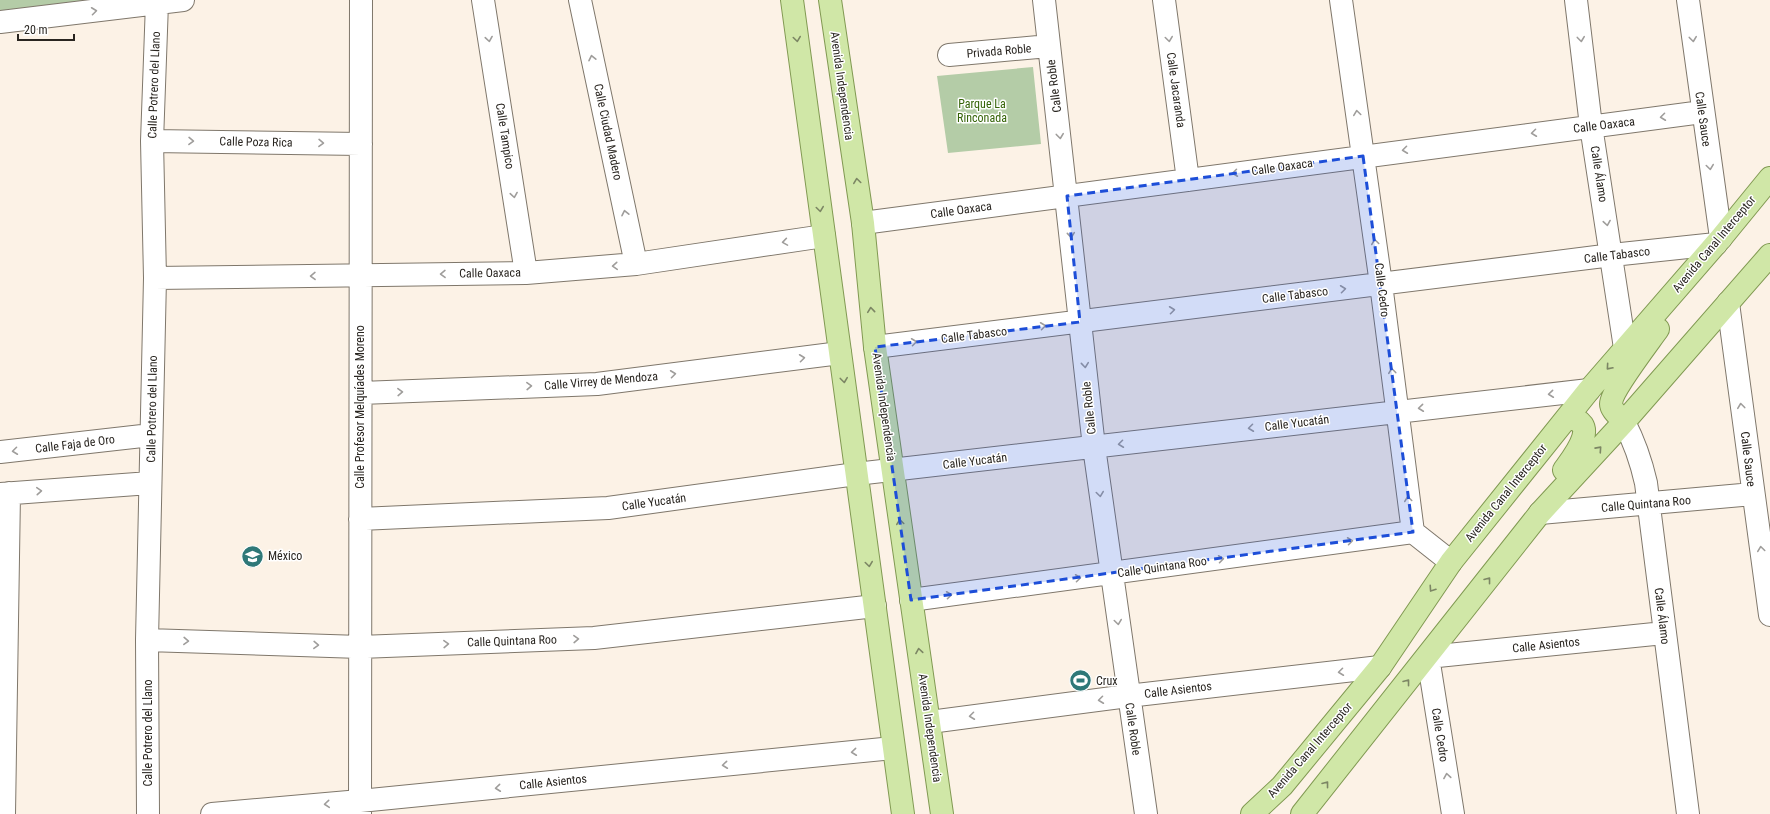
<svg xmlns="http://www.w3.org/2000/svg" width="1770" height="814" font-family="'Roboto Condensed',sans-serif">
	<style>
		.green { fill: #b4cca7 }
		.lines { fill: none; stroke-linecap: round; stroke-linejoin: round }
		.minor-casing { stroke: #7f776b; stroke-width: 24 }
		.major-casing { stroke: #819952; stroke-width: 24 }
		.minor { stroke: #fff; stroke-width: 22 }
		.major { stroke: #d0e7a7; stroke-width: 22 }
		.oneway { stroke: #9f9d9b }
		.oneway2 { stroke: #7c8664 }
		.marked { fill: #1d4ed8; fill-opacity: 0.2; stroke: #1d4ed8; stroke-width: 3; stroke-dasharray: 8 5; stroke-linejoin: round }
		.labels { text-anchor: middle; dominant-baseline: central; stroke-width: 3; stroke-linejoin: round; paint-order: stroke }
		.street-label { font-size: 12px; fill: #292520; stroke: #fff }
		.park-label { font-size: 12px; fill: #356408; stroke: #fff }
		.poi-label { font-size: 12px; fill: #292520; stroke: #fff; text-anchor: start }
	</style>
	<rect width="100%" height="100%" fill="#fcf2e6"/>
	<!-- green -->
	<path class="green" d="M 0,0 L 132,0 L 0,15 Z
		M 1033,67 L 1041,144 L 948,153 L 937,76 Z"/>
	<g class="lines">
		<defs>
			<path id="minor" d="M 483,0 L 526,273
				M 580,0 L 636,264
				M 1044,0 L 1094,447 L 1146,814
				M 1164,0 L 1188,180
				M 1341,0 L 1381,284 L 1413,532 L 1451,562
				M 1576,0 L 1591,126 L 1625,348
				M 1688,0 L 1721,238
				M 0,22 L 183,0
				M 949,55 L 1049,46
				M 152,141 L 361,144
				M 863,223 L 1702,112
				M 155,278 L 526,273 L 636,264 L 824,236
				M 1728,303 L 1770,615
				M 875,347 L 1612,255 L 1716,244
				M 361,393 L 597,384 L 840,353
				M 1624,422 C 1634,441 1641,461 1646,483 L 1688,814
				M 0,452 L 151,435
				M 0,494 L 150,483
				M 1540,513 L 1753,494
				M 360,519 L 608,508 L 856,474 L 1589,390
				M 911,600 L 1413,532
				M 147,640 L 360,647 L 594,638 L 875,606
				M 930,722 L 1128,696 L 1380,667
				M 4,814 L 9,493
				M 148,814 L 147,640 L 155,278 L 152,141 L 157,3
				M 212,814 L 360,801 L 893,748
				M 360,814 L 361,0
				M 1453,814 L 1428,657 L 1664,633"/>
			<path id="major" d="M 792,0 L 903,814
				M 830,0 L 863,223 L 875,347 L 942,814
				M 1624,422 C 1620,417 1611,410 1611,404 C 1611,391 1649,342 1658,329
				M 1564,470 C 1574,456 1602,421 1567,418
				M 1252,814 L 1282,786 L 1380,667 L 1451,562 L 1589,390 L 1721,238 L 1770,178
				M 1302,814 L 1540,513 L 1624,422 L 1770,255"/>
		</defs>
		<!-- minor casing -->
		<use href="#minor" class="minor-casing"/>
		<!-- major casing -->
		<use href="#major" class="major-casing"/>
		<!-- minor -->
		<use href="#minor" class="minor"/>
		<!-- major -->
		<use href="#major" class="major"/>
	</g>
	<!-- one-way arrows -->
	<defs><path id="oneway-chevron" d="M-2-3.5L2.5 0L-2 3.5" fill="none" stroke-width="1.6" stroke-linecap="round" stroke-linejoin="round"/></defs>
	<g class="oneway">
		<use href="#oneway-chevron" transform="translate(94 11) rotate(-7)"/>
		<use href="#oneway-chevron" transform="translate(489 39) rotate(81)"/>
		<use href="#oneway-chevron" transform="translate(1169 39) rotate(82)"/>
		<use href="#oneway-chevron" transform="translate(1581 39) rotate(83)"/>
		<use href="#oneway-chevron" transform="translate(1693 39) rotate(83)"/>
		<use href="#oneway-chevron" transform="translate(592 58) rotate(-102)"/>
		<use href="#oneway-chevron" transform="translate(1357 113) rotate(-98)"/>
		<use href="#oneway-chevron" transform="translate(1663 117) rotate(173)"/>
		<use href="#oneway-chevron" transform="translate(1534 133) rotate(173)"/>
		<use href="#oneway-chevron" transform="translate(1060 136) rotate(83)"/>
		<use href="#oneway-chevron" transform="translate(191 141) rotate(1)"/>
		<use href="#oneway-chevron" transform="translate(321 143) rotate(1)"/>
		<use href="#oneway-chevron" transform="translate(1405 150) rotate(173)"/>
		<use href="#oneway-chevron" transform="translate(1710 167) rotate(82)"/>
		<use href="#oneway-chevron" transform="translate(1235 173) rotate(172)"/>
		<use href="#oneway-chevron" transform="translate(514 195) rotate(81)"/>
		<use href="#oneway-chevron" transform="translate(625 213) rotate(-102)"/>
		<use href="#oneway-chevron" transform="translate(1607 223) rotate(81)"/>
		<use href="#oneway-chevron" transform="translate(1071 235) rotate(84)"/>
		<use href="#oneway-chevron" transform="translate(785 242) rotate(171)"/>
		<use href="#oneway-chevron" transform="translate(1375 242) rotate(-98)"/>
		<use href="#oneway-chevron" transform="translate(615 266) rotate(176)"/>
		<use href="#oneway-chevron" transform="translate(443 274) rotate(179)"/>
		<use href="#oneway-chevron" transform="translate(313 276) rotate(179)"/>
		<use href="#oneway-chevron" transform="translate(1343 289) rotate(-7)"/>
		<use href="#oneway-chevron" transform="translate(1172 310) rotate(-7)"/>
		<use href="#oneway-chevron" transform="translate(1043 326) rotate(-7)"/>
		<use href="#oneway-chevron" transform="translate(914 342) rotate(-7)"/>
		<use href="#oneway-chevron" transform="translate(802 358) rotate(-7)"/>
		<use href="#oneway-chevron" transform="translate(1085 365) rotate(84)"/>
		<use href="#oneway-chevron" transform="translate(1392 371) rotate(-97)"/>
		<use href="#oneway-chevron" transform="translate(673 374) rotate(-7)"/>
		<use href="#oneway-chevron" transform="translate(529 386) rotate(-2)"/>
		<use href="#oneway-chevron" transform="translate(400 392) rotate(-2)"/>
		<use href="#oneway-chevron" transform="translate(1551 394) rotate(174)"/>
		<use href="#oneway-chevron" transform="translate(1741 406) rotate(-97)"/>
		<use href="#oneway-chevron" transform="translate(1421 408) rotate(174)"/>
		<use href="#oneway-chevron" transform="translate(1251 428) rotate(173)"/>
		<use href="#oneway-chevron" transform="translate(1121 444) rotate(173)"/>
		<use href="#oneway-chevron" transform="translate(15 451) rotate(173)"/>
		<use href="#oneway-chevron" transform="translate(39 491) rotate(-4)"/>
		<use href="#oneway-chevron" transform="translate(1100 494) rotate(82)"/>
		<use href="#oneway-chevron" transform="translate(1408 499) rotate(-98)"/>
		<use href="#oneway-chevron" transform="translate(1350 541) rotate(-8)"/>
		<use href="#oneway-chevron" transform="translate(1761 549) rotate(-98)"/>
		<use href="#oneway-chevron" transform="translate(1221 559) rotate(-8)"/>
		<use href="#oneway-chevron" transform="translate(1078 578) rotate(-7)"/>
		<use href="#oneway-chevron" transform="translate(949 595) rotate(-7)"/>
		<use href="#oneway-chevron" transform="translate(1118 622) rotate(82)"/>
		<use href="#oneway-chevron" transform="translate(576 639) rotate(-2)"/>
		<use href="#oneway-chevron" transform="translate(186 641) rotate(2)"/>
		<use href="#oneway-chevron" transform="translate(446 644) rotate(-2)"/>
		<use href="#oneway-chevron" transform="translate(316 645) rotate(2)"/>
		<use href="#oneway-chevron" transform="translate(1341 672) rotate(173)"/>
		<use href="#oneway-chevron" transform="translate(1101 700) rotate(173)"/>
		<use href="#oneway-chevron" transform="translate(972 716) rotate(173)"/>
		<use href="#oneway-chevron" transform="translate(854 752) rotate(174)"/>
		<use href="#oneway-chevron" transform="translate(725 765) rotate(174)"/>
		<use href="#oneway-chevron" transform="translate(1447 776) rotate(-99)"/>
		<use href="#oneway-chevron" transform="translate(498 788) rotate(174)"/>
		<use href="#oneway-chevron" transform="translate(327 804) rotate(175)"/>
	</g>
	<g class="oneway2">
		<use href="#oneway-chevron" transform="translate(797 39) rotate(82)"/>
		<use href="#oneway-chevron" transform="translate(857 181) rotate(-98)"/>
		<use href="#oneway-chevron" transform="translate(820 209) rotate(82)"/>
		<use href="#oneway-chevron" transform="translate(871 310) rotate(-96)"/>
		<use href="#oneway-chevron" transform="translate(1609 367) rotate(131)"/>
		<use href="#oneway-chevron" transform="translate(844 380) rotate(83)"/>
		<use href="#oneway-chevron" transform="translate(1599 449) rotate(-48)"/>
		<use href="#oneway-chevron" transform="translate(900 522) rotate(-98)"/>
		<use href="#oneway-chevron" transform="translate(869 564) rotate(82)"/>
		<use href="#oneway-chevron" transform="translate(1488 580) rotate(-52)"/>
		<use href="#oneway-chevron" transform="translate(1432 589) rotate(124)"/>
		<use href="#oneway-chevron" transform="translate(919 651) rotate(-99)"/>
		<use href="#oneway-chevron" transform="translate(1407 682) rotate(-52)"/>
		<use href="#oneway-chevron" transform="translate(1326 784) rotate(-52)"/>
	</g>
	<!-- marked area -->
	<path class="marked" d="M 1363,156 L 1413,532 L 911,600 L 875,347 L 1080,322 L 1067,196 Z"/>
	<!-- icons -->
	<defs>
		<symbol id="school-disc" viewBox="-11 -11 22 22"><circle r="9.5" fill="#2e7878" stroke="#fff"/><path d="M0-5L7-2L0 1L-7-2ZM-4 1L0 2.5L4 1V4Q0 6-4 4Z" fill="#fff"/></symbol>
		<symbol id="stadium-disc" viewBox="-11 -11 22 22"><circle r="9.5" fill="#2e7878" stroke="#fff"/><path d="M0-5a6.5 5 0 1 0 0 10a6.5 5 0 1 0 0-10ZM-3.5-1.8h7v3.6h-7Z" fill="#fff"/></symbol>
	</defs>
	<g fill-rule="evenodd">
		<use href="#school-disc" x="240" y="544" width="25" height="25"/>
		<use href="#stadium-disc" x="1068" y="668" width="25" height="25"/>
	</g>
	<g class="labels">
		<!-- street labels -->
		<g class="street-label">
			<text transform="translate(999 51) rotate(-5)">Privada Roble</text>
			<text transform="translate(154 85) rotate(-88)">Calle Potrero del Llano</text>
			<text transform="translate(842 86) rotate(82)">Avenida Independencia</text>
			<text transform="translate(1054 86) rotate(-97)">Calle Roble</text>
			<text transform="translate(1176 90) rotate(82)">Calle Jacaranda</text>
			<text transform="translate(1703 119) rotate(82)">Calle Sauce</text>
			<text transform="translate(1604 125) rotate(-7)">Calle Oaxaca</text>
			<text transform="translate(608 132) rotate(78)">Calle Ciudad Madero</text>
			<text transform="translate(505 136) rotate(81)">Calle Tampico</text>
			<text transform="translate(256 142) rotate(1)">Calle Poza Rica</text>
			<text transform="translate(1282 167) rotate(-8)">Calle Oaxaca</text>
			<text transform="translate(1599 174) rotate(81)">Calle Álamo</text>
			<text transform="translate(961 210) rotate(-8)">Calle Oaxaca</text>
			<text transform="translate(1714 244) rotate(-50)">Avenida Canal Interceptor</text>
			<text transform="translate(1617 255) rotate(-7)">Calle Tabasco</text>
			<text transform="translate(490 273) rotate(-1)">Calle Oaxaca</text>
			<text transform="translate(1382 290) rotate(83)">Calle Cedro</text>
			<text transform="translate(1295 295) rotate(-7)">Calle Tabasco</text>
			<text transform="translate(974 335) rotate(-7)">Calle Tabasco</text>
			<text transform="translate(601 381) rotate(-5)">Calle Virrey de Mendoza</text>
			<text transform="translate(360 407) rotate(-90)">Calle Profesor Melquíades Moreno</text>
			<text transform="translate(884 407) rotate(82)">Avenida Independencia</text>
			<text transform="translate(1089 408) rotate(-96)">Calle Roble</text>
			<text transform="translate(152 409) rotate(-89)">Calle Potrero del Llano</text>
			<text transform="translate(1297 423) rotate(-7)">Calle Yucatán</text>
			<text transform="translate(75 444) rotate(-7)">Calle Faja de Oro</text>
			<text transform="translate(1748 459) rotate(83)">Calle Sauce</text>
			<text transform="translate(975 461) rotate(-7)">Calle Yucatán</text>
			<text transform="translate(1506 493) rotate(-51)">Avenida Canal Interceptor</text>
			<text transform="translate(654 502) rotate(-8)">Calle Yucatán</text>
			<text transform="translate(1646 504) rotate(-5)">Calle Quintana Roo</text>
			<text transform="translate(1162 567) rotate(-8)">Calle Quintana Roo</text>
			<text transform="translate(1662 616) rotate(83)">Calle Álamo</text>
			<text transform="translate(512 641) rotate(-2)">Calle Quintana Roo</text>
			<text transform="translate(1546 645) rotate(-6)">Calle Asientos</text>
			<text transform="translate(1178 690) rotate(-7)">Calle Asientos</text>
			<text transform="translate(930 728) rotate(82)">Avenida Independencia</text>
			<text transform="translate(1133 729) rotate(82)">Calle Roble</text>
			<text transform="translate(148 733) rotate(-90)">Calle Potrero del Llano</text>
			<text transform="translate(1440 735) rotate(81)">Calle Cedro</text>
			<text transform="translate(1310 750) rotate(-49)">Avenida Canal Interceptor</text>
			<text transform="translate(553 782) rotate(-6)">Calle Asientos</text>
		</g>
		<!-- park labels -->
		<g class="park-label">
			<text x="982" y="104">Parque La<tspan x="982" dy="14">Rinconada</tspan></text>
		</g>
		<!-- poi labels -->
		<g class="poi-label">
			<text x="268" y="556">México</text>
			<text x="1096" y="681">Crux</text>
		</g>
	</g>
	<!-- scale -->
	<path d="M18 34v6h56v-6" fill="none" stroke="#292520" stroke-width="2"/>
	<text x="24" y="34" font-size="12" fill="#292520" stroke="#ffffff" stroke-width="3" paint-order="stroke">20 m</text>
</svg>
